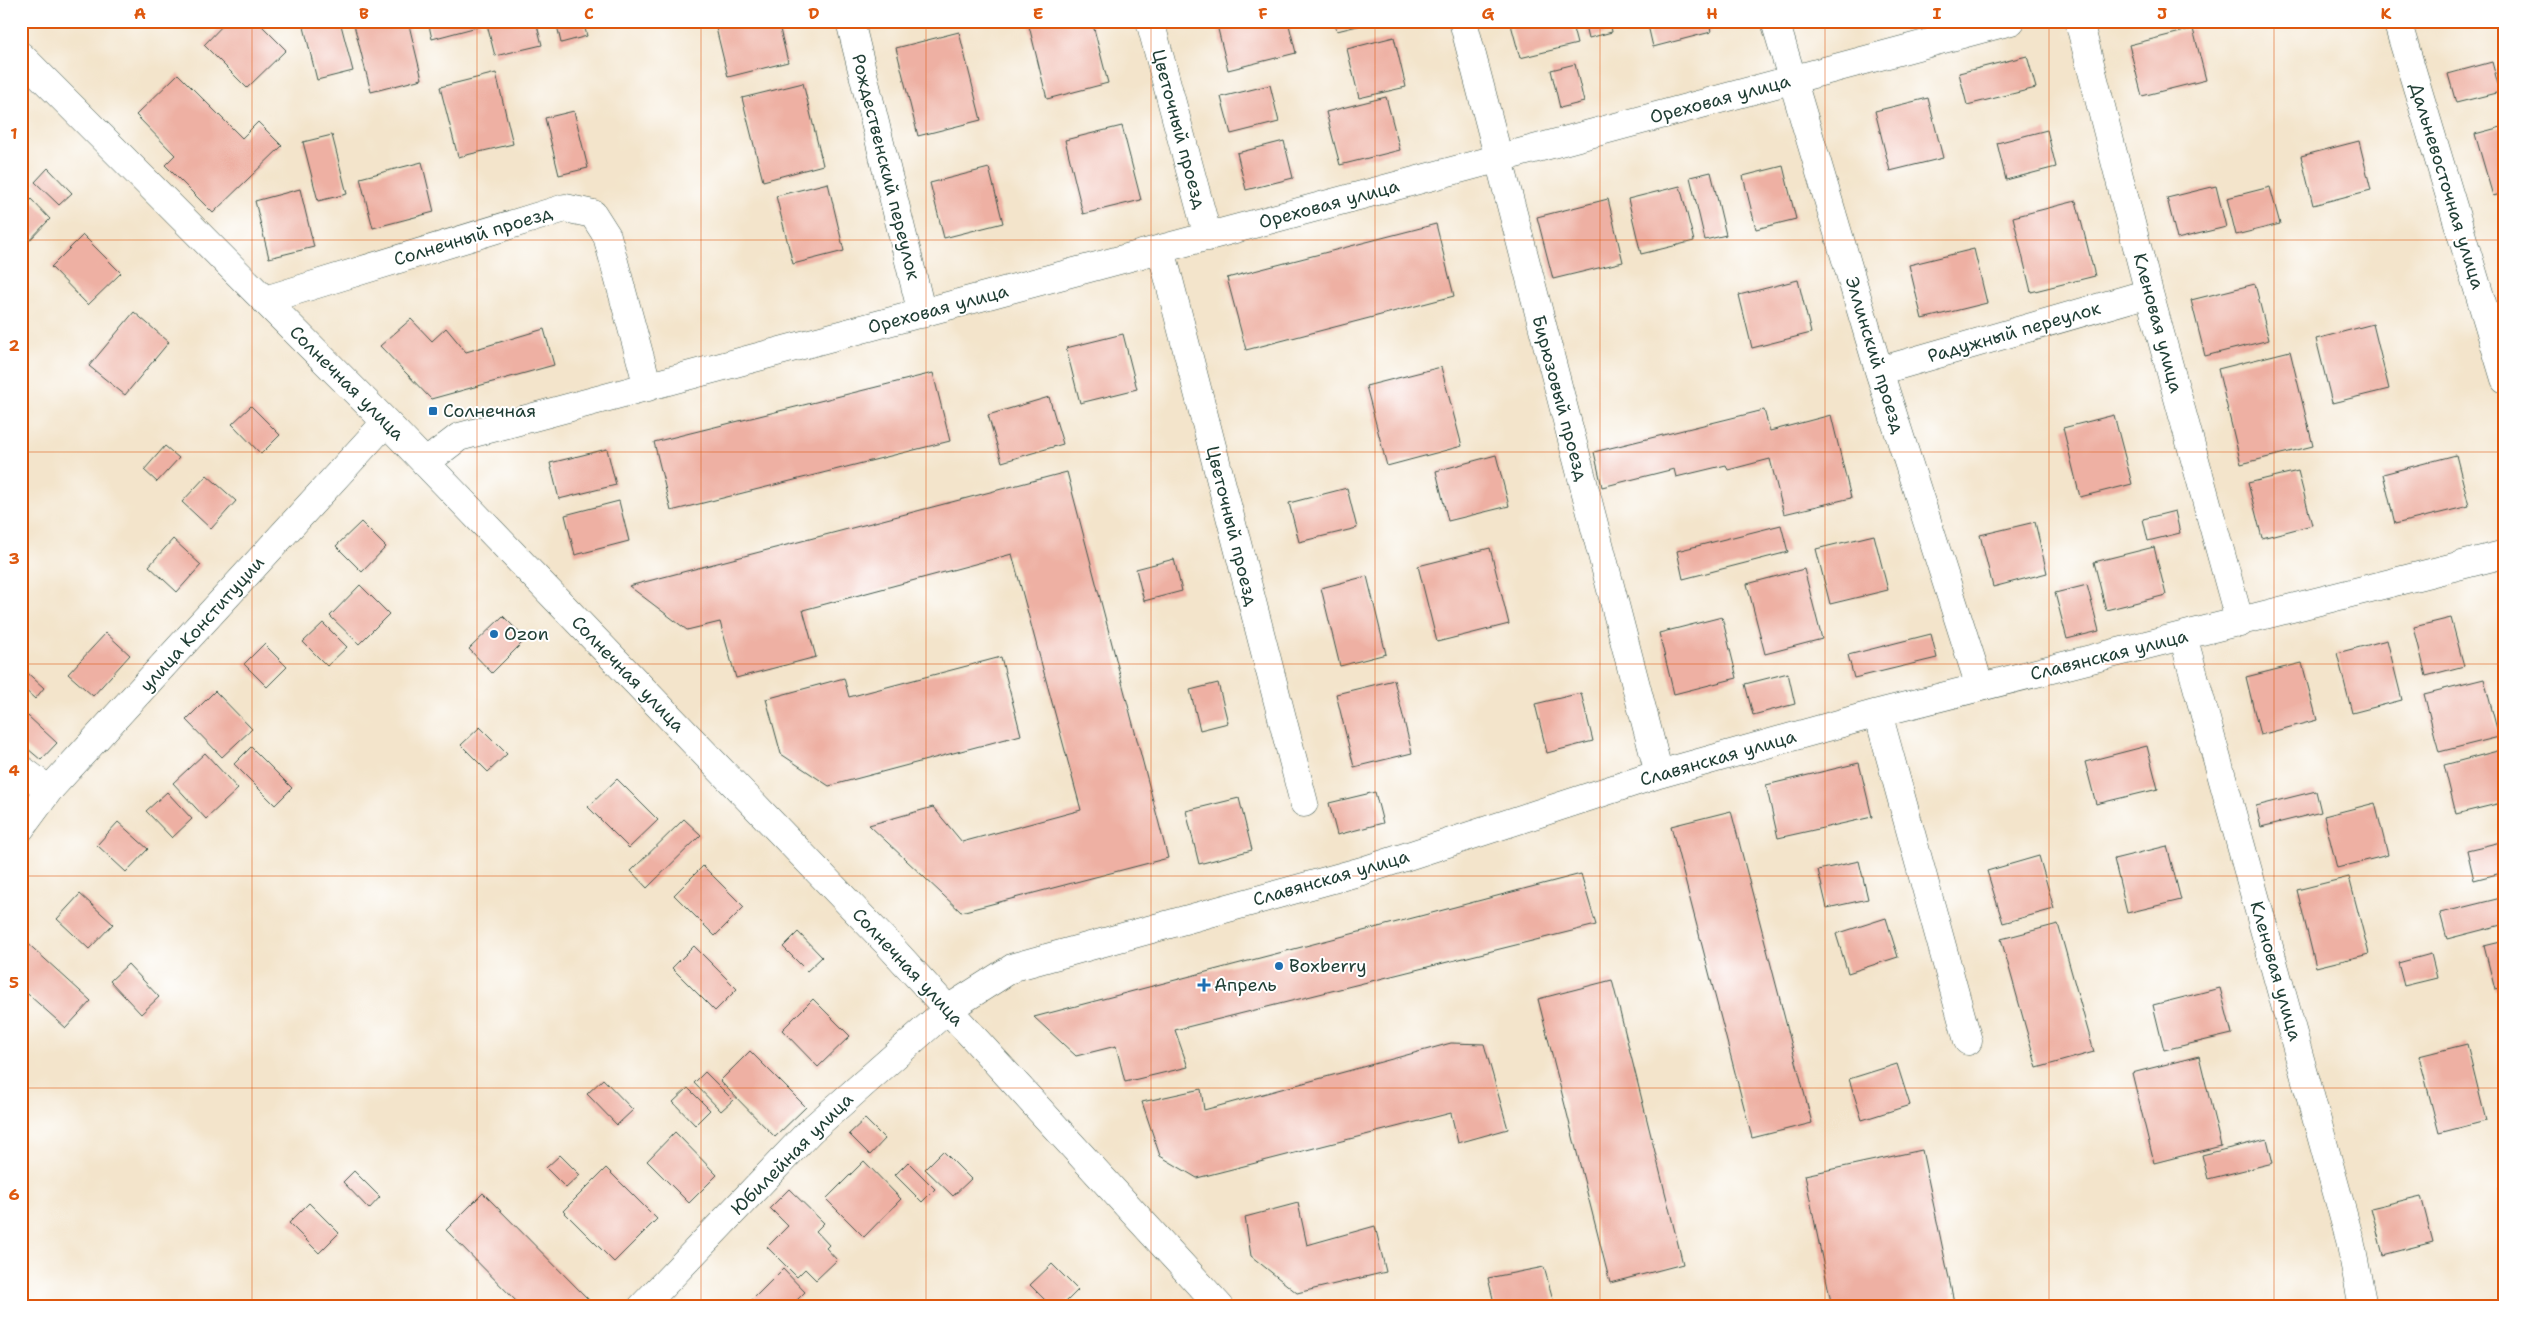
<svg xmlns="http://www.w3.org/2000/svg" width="2526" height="1328" font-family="'Shantell Sans',sans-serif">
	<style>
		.building { fill: #eeb0a3 }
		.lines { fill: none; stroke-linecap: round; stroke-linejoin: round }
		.minor-casing { stroke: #3f564b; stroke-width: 29 }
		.minor { stroke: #fff; stroke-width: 28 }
		.grid { fill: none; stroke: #de580e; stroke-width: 1; stroke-opacity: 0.55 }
		.poi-dot { fill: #1f6fb2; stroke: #fff; stroke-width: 2 }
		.labels { text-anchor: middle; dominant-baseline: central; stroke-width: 4; stroke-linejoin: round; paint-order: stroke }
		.street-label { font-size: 18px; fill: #1f3d34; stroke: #fff }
		.poi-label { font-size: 18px; fill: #1f3d34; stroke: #fff; text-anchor: start }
		.neatline { fill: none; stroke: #de580e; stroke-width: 2 }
		.grid-label { font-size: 16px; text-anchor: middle; font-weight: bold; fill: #de580e }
	</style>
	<rect width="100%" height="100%" fill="#fff"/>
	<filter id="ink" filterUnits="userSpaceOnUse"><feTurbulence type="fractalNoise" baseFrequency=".02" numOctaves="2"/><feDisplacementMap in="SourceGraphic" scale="10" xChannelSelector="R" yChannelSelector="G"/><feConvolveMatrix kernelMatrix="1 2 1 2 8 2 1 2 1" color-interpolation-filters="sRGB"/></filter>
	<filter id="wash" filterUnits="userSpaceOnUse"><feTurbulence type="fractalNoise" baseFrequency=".0096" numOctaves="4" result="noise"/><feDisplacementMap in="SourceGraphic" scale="20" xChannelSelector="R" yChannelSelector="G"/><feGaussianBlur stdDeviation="1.12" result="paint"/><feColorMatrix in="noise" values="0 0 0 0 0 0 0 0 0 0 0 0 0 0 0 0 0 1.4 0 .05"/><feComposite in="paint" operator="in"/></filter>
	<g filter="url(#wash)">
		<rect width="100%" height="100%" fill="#f3e4cb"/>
		<g id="blocks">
			<!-- building -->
			<path class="building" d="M 227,21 L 257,21 L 286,50 L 247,88 L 204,45 Z
				M 311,21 L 340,21 L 353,71 L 317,80 L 303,23 Z
				M 353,21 L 408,21 L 422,79 L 371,92 Z
				M 428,21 L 479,21 L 481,26 L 432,39 Z
				M 486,21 L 536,21 L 542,45 L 495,56 Z
				M 556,21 L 583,21 L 587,36 L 561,43 Z
				M 727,21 L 778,21 L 788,62 L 728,77 L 715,24 Z
				M 1092,21 L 1108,83 L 1047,99 L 1028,22 Z
				M 1216,21 L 1288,21 L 1296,53 L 1228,70 Z
				M 1334,21 L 1373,21 L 1374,22 L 1337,31 Z
				M 1510,21 L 1571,21 L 1577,44 L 1520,58 Z
				M 1585,21 L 1610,21 L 1612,32 L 1589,38 Z
				M 1647,21 L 1709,21 L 1711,32 L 1653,47 Z
				M 2193,29 L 2206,80 L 2142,96 L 2129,45 Z
				M 2505,30 L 2505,42 L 2504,42 L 2501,31 Z
				M 959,32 L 981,120 L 918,136 L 896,48 Z
				M 1394,37 L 1406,87 L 1359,98 L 1347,49 Z
				M 2027,56 L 2036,88 L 1967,105 L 1959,73 Z
				M 2492,62 L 2500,92 L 2456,103 L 2448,74 Z
				M 1575,64 L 1584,102 L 1560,108 L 1551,70 Z
				M 496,73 L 513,144 L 458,157 L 440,87 Z
				M 178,74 L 242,138 L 258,122 L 282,146 L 213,213 L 165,165 L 175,155 L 136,115 Z
				M 803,83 L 823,165 L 763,181 L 742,98 Z
				M 1270,85 L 1279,122 L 1231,134 L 1221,97 Z
				M 1386,97 L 1400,150 L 1340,165 L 1326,112 Z
				M 1928,98 L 1943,158 L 1890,171 L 1875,111 Z
				M 574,111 L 588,168 L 559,175 L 545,118 Z
				M 1122,126 L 1141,200 L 1083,214 L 1065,140 Z
				M 2505,126 L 2505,193 L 2493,196 L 2475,134 Z
				M 2047,130 L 2056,167 L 2006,180 L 1997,143 Z
				M 332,135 L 347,194 L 318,201 L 303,142 Z
				M 1284,141 L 1293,178 L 1246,190 L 1237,153 Z
				M 2359,141 L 2371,190 L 2313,205 L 2301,156 Z
				M 422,162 L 434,212 L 373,228 L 360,178 Z
				M 1783,166 L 1796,219 L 1756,229 L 1743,176 Z
				M 48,168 L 72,193 L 59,205 L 35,182 Z
				M 989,168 L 1003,223 L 944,238 L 930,183 Z
				M 1711,172 L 1726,235 L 1705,240 L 1690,177 Z
				M 828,183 L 844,251 L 793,264 L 776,196 Z
				M 1680,186 L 1694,241 L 1641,254 L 1628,199 Z
				M 2216,186 L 2226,227 L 2177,239 L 2167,198 Z
				M 2270,187 L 2280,224 L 2236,235 L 2227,198 Z
				M 300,189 L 314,247 L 269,258 L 255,201 Z
				M 31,199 L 50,219 L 26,244 L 21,239 L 21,209 Z
				M 1608,199 L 1623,262 L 1553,279 L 1537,217 Z
				M 2076,201 L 2095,276 L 2031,292 L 2013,217 Z
				M 1436,224 L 1454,296 L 1246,350 L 1227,278 Z
				M 83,235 L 121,273 L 88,305 L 51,267 Z
				M 1974,249 L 1987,303 L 1922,319 L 1909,265 Z
				M 1798,280 L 1811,333 L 1752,348 L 1739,295 Z
				M 2255,284 L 2269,340 L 2205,356 L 2191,300 Z
				M 134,312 L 169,342 L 125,395 L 89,366 Z
				M 411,319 L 432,341 L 446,328 L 466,352 L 544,329 L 554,365 L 431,399 L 380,346 Z
				M 2373,324 L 2389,389 L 2332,403 L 2316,339 Z
				M 1123,334 L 1137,389 L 1080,403 L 1066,348 Z
				M 2290,351 L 2313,446 L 2241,464 L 2218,369 Z
				M 1441,367 L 1462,446 L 1387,466 L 1366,386 Z
				M 933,373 L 950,441 L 671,511 L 654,442 Z
				M 1049,397 L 1063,444 L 1002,462 L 988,415 Z
				M 251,406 L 280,435 L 261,454 L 232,424 Z
				M 1764,410 L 1770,431 L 1831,415 L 1851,498 L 1784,514 L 1770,459 L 1728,470 L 1726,465 L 1676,477 L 1674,469 L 1602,487 L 1594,452 Z
				M 2114,415 L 2132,484 L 2080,497 L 2063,428 Z
				M 165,446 L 179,458 L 157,482 L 144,470 Z
				M 607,449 L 616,485 L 559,499 L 550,463 Z
				M 1496,455 L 1509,506 L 1448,521 L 1436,471 Z
				M 2456,455 L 2469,506 L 2395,524 L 2383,474 Z
				M 2298,471 L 2312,525 L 2262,538 L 2248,483 Z
				M 1067,472 L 1168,858 L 961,912 L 869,825 L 933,807 L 962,842 L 1081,810 L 1012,554 L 803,610 L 816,657 L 736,678 L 720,622 L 687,630 L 629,586 Z
				M 207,475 L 236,501 L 211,529 L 182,502 Z
				M 1347,488 L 1357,528 L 1299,542 L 1289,503 Z
				M 619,501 L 629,541 L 575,555 L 565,515 Z
				M 2175,511 L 2180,533 L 2148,541 L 2143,519 Z
				M 361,522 L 386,547 L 362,572 L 336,546 Z
				M 2035,522 L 2047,573 L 1993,587 L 1980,535 Z
				M 1781,525 L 1788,552 L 1683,579 L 1677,551 Z
				M 1874,535 L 1888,590 L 1830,604 L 1816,549 Z
				M 173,539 L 201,565 L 177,592 L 149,566 Z
				M 2154,547 L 2166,595 L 2106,610 L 2094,562 Z
				M 1490,548 L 1509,624 L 1437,642 L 1418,566 Z
				M 1174,559 L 1182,591 L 1144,601 L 1136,569 Z
				M 1804,569 L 1822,639 L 1765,654 L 1747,584 Z
				M 1367,576 L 1386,654 L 1340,666 L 1321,588 Z
				M 360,585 L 389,614 L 359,644 L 330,616 Z
				M 2087,585 L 2099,631 L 2067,639 L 2055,593 Z
				M 503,616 L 526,639 L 492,673 L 469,649 Z
				M 1722,617 L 1737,678 L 1674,694 L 1659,633 Z
				M 2451,618 L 2464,666 L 2426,676 L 2414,627 Z
				M 323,623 L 347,647 L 327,666 L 303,642 Z
				M 106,633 L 130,655 L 93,696 L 68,674 Z
				M 1931,634 L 1937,658 L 1854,678 L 1848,655 Z
				M 2387,640 L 2402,700 L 2352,713 L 2337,653 Z
				M 264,644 L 287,667 L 267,687 L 244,664 Z
				M 1001,657 L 1021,735 L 829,786 L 781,754 L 766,699 L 844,678 L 849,697 Z
				M 2302,663 L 2317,720 L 2260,735 L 2246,677 Z
				M 21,667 L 44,688 L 35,699 L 21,686 Z
				M 1788,673 L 1795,704 L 1753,715 L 1745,684 Z
				M 2484,679 L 2499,737 L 2439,752 L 2424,694 Z
				M 1394,680 L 1412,753 L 1354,767 L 1336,694 Z
				M 1218,683 L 1228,723 L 1200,730 L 1190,690 Z
				M 215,691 L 252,729 L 222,757 L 186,720 Z
				M 1581,693 L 1593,741 L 1547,753 L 1535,704 Z
				M 28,716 L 57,743 L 41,760 L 21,743 L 21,724 Z
				M 480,727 L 507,754 L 488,772 L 461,745 Z
				M 2147,746 L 2158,789 L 2096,804 L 2085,762 Z
				M 251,747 L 292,788 L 275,805 L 234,764 Z
				M 2505,749 L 2505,802 L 2456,814 L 2444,765 Z
				M 205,753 L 238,789 L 206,819 L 173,783 Z
				M 1859,763 L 1872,817 L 1778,838 L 1766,785 Z
				M 617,779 L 658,820 L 629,848 L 588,807 Z
				M 2316,791 L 2321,812 L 2261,827 L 2256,806 Z
				M 167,792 L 192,819 L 172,838 L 146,811 Z
				M 1375,792 L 1383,823 L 1337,835 L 1329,803 Z
				M 1239,798 L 1252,850 L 1199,864 L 1186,811 Z
				M 2375,803 L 2388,855 L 2337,868 L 2324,816 Z
				M 1731,811 L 1812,1123 L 1752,1138 L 1671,826 Z
				M 684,819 L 701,835 L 647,888 L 631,871 Z
				M 118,822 L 148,849 L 126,872 L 97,845 Z
				M 2505,841 L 2505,872 L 2474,880 L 2467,850 Z
				M 2167,846 L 2181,900 L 2127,913 L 2114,859 Z
				M 2039,856 L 2054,909 L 2003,923 L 1987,871 Z
				M 1859,861 L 1868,899 L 1827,908 L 1818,870 Z
				M 703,866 L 744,907 L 715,936 L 674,895 Z
				M 1581,874 L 1596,925 L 1175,1030 L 1188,1067 L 1125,1082 L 1116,1046 L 1076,1056 L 1034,1017 Z
				M 2349,877 L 2369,954 L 2316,967 L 2297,890 Z
				M 80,894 L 113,924 L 89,949 L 57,919 Z
				M 2505,897 L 2505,924 L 2447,939 L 2440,913 Z
				M 1886,918 L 1898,957 L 1848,973 L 1836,934 Z
				M 2058,924 L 2094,1052 L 2037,1068 L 2001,939 Z
				M 798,932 L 822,957 L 807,971 L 783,947 Z
				M 23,939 L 91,1001 L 66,1028 L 21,988 Z
				M 2505,941 L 2505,988 L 2495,990 L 2484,946 Z
				M 694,946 L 737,989 L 715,1011 L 672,968 Z
				M 2431,954 L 2437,978 L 2404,986 L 2398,963 Z
				M 128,964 L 159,997 L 141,1014 L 110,981 Z
				M 1612,980 L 1683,1264 L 1610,1283 L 1538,999 Z
				M 2220,988 L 2232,1034 L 2164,1050 L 2153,1005 Z
				M 813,999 L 850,1036 L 818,1067 L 782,1030 Z
				M 1451,1043 L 1484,1044 L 1508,1129 L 1458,1143 L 1451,1113 L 1197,1178 L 1160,1156 L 1142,1102 L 1201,1089 L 1204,1110 Z
				M 2467,1044 L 2486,1121 L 2439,1133 L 2419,1056 Z
				M 750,1051 L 806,1107 L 775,1137 L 720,1081 Z
				M 2199,1056 L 2221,1146 L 2154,1163 L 2132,1073 Z
				M 1897,1064 L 1910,1105 L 1862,1120 L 1849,1079 Z
				M 705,1072 L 733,1100 L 721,1111 L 694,1083 Z
				M 603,1079 L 633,1110 L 617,1125 L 587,1094 Z
				M 688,1088 L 710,1110 L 695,1125 L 673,1102 Z
				M 865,1119 L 885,1139 L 870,1155 L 849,1134 Z
				M 675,1132 L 717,1175 L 689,1203 L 647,1161 Z
				M 2267,1139 L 2273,1163 L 2208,1179 L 2202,1155 Z
				M 1922,1150 L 1955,1307 L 1832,1307 L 1805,1175 Z
				M 943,1151 L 971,1179 L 953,1196 L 925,1169 Z
				M 560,1155 L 580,1175 L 566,1188 L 546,1168 Z
				M 864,1161 L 901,1199 L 864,1237 L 826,1199 Z
				M 908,1162 L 935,1189 L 922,1202 L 895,1175 Z
				M 606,1168 L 657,1219 L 614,1262 L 563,1211 Z
				M 354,1171 L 380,1197 L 369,1209 L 343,1182 Z
				M 2505,1187 L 2505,1210 L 2504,1210 L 2499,1188 Z
				M 789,1189 L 824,1223 L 816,1231 L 829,1245 L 826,1248 L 837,1260 L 816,1280 L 805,1269 L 797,1277 L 767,1247 L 788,1226 L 770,1208 Z
				M 483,1193 L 589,1300 L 582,1307 L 522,1307 L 446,1230 Z
				M 2421,1196 L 2433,1242 L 2383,1255 L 2371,1208 Z
				M 309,1203 L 339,1233 L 319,1253 L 289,1223 Z
				M 1298,1203 L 1307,1245 L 1375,1226 L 1386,1272 L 1297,1293 L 1251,1256 L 1245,1217 Z
				M 1052,1264 L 1078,1290 L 1061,1307 L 1052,1307 L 1030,1285 Z
				M 1544,1267 L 1555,1307 L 1495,1307 L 1488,1278 Z
				M 783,1269 L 805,1292 L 790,1307 L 745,1307 Z"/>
		</g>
	</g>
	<g filter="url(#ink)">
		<use href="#blocks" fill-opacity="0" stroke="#3f564b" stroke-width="1"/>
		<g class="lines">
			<defs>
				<path id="minor" d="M 850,21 L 922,314
					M 1150,21 L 1208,237
					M 1463,21 L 1659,774
					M 1775,21 L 1879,371 L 1980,687
					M 2079,21 L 2149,293 L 2240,623
					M 2397,21 L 2505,379
					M 21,56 L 386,422 L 888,944 L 1220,1307
					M 1161,249 L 1304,803
					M 265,300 L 565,208 L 593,214 L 607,236 L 648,387
					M 1879,371 L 2149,293
					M 425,463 L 459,437 L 2011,21
					M 2183,636 L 2350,1240 L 2363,1307
					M 1878,713 L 1968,1041
					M 21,769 L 49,790
					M 21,828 L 49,790 L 386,422
					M 642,1307 L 810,1131 L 948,1009 L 1014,967 L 1362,871 L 1659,774 L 1878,713 L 2505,554"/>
			</defs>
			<!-- minor casing -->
			<use href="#minor" class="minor-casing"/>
			<!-- minor -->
			<use href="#minor" class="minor"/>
		</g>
	</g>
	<!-- grid -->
	<path class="grid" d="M 252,21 L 252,1307M 477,21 L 477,1307M 701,21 L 701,1307M 926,21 L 926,1307M 1151,21 L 1151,1307M 1375,21 L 1375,1307M 1600,21 L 1600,1307M 1825,21 L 1825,1307M 2049,21 L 2049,1307M 2274,21 L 2274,1307M 21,240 L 2505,240M 21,452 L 2505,452M 21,664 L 2505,664M 21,876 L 2505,876M 21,1088 L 2505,1088"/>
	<!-- markers -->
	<g class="poi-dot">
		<rect x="428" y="406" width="10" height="10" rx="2.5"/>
		<circle cx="494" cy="634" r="5"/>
		<circle cx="1279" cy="966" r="5"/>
		<path d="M1201.5 977.5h5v5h5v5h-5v5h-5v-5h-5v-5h5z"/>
	</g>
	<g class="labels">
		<!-- street labels -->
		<g class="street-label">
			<text transform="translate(1720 99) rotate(-15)">Ореховая улица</text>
			<text transform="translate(1179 129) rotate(75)">Цветочный проезд</text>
			<text transform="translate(886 167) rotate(76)">Рождественский переулок</text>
			<text transform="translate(2447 186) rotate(73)">Дальневосточная улица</text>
			<text transform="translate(1329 204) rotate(-15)">Ореховая улица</text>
			<text transform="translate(473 236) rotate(-17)">Солнечный проезд</text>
			<text transform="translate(938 309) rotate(-15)">Ореховая улица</text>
			<text transform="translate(2158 323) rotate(75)">Кленовая улица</text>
			<text transform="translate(2014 332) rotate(-16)">Радужный переулок</text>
			<text transform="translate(1875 355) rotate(73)">Эллинский проезд</text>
			<text transform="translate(347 383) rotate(45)">Солнечная улица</text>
			<text transform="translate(1560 398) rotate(75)">Бирюзовый проезд</text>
			<text transform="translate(1232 526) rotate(76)">Цветочный проезд</text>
			<text transform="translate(202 624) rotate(-48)">улица Конституции</text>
			<text transform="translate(2109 655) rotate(-14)">Славянская улица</text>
			<text transform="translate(628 674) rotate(46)">Солнечная улица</text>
			<text transform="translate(1718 758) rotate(-16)">Славянская улица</text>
			<text transform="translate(1331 878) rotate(-16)">Славянская улица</text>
			<text transform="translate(908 967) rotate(47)">Солнечная улица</text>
			<text transform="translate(2276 971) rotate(74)">Кленовая улица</text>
			<text transform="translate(792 1154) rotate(-45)">Юбилейная улица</text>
		</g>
		<!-- poi labels -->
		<g class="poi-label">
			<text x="443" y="411">Солнечная</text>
			<text x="504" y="634">Ozon</text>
			<text x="1289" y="966">Boxberry</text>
			<text x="1214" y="985">Апрель</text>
		</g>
	</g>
	<!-- margin -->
	<rect width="2526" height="1328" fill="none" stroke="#fff" stroke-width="55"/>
	<rect x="28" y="28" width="2470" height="1272" class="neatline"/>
	<g class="grid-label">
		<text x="140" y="19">A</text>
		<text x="364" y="19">B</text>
		<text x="589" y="19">C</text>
		<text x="814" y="19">D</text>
		<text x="1038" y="19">E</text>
		<text x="1263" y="19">F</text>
		<text x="1488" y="19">G</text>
		<text x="1712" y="19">H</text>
		<text x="1937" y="19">I</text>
		<text x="2162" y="19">J</text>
		<text x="2386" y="19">K</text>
		<text x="14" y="139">1</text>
		<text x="14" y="351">2</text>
		<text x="14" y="564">3</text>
		<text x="14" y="776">4</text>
		<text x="14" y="988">5</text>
		<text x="14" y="1200">6</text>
	</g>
</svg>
